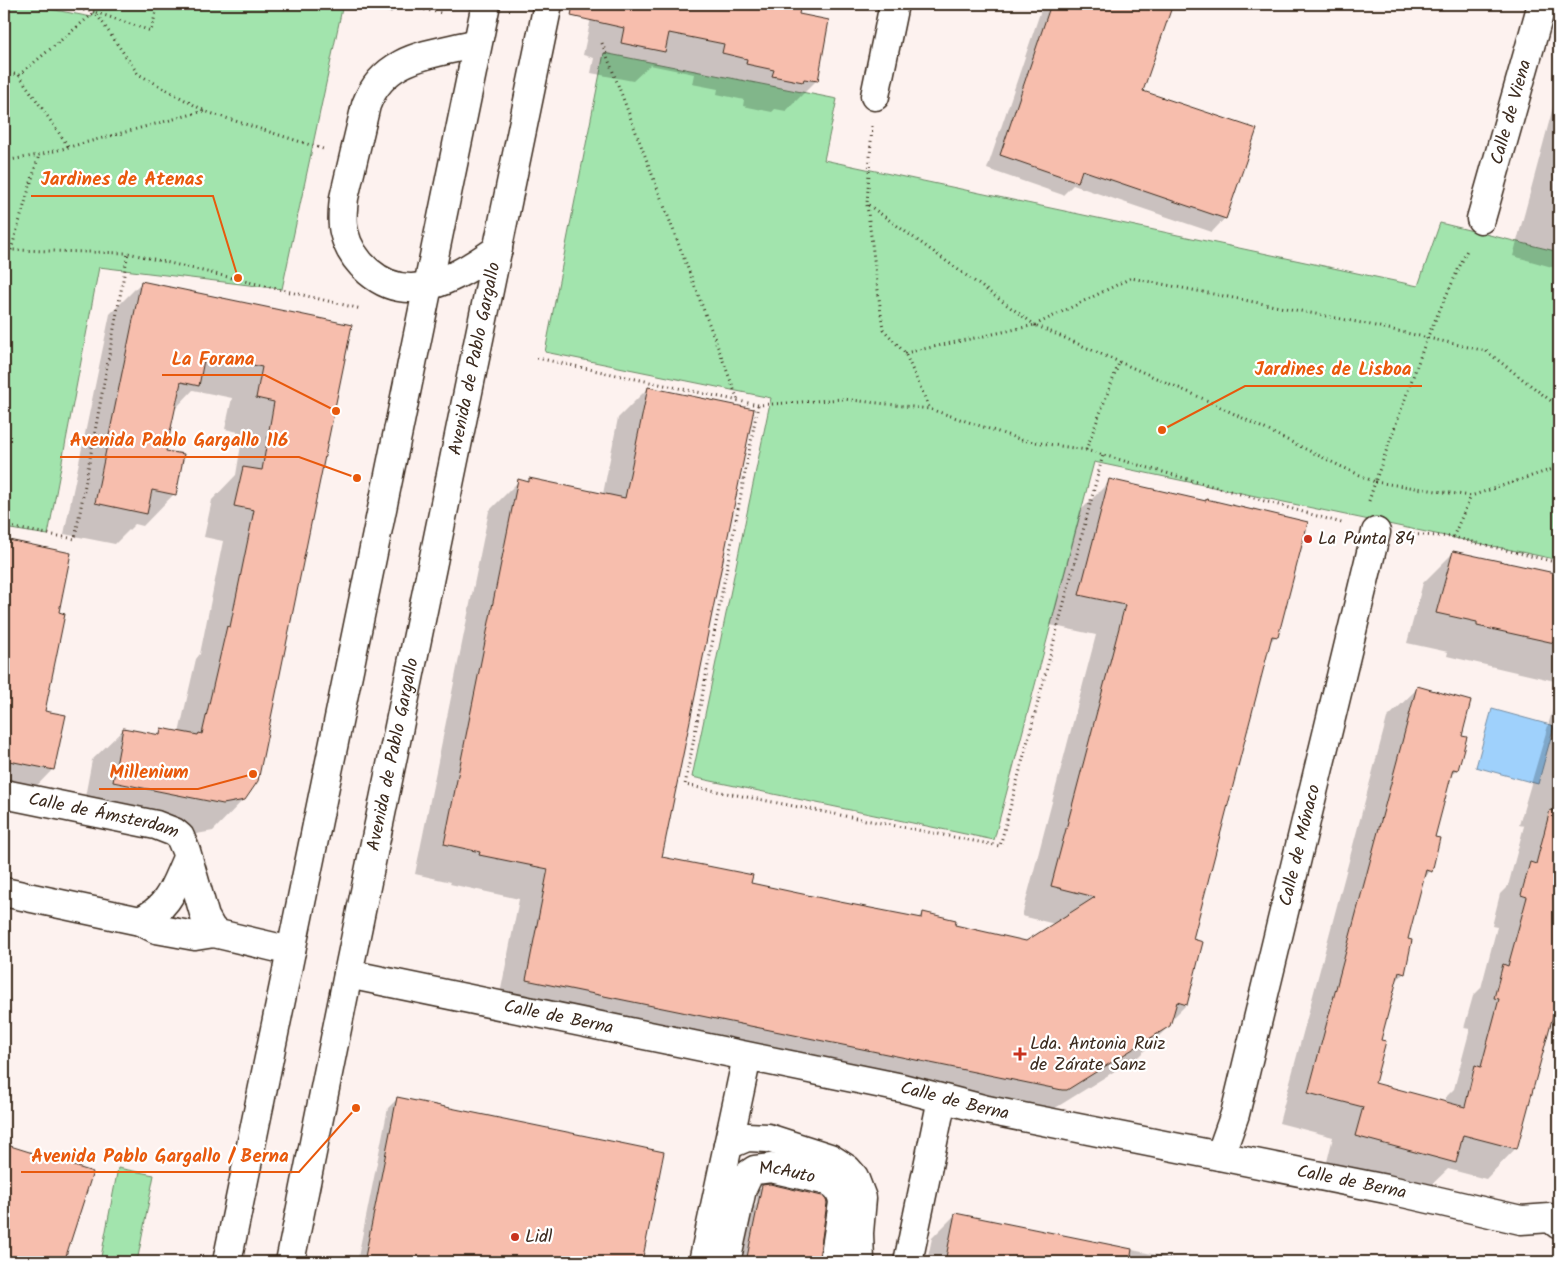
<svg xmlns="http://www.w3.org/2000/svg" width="1563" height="1266" font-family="Kalam,sans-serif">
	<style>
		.green { fill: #a2e4ad; stroke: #6e8766 }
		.water { fill: #9fd1fc; stroke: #778ea3 }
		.shadow { fill: #0003 }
		.building { fill: #f7bead; stroke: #3b2a1e }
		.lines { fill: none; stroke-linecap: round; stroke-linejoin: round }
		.minor-casing { stroke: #3b2a1e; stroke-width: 31 }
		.path { stroke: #3b2a1e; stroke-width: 3; stroke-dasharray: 1 4; stroke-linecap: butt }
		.minor { stroke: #fff; stroke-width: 28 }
		.poi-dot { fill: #c8321e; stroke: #fff; stroke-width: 2 }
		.labels { text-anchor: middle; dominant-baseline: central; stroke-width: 4.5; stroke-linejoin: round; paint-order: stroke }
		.street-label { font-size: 18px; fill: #3b2a1e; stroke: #fff }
		.poi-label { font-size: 18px; fill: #3b2a1e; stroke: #fff; text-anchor: start }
		.leader { fill: none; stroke: #e8590c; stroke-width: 2 }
		.callout-dot { fill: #e8590c; stroke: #fff; stroke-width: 2 }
		.callout-label { font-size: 19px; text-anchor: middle; font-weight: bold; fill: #e8590c; stroke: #fff; stroke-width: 4.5; stroke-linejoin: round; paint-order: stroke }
	</style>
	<rect width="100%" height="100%" fill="#fdf2ef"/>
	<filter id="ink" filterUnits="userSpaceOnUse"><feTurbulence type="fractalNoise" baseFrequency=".02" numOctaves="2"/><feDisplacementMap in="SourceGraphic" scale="10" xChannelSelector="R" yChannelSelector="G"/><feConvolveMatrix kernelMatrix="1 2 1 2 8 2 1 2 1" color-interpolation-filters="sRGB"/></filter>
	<g filter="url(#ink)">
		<!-- green -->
		<path class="green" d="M 4,4 L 23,4 L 92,17 L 95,4 L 343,4 L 282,289 L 99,267 L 48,535 L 4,528 Z
			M 604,53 L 837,99 L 824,160 L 1418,286 L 1440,223 L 1559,252 L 1559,560 L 1094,462 L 994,840 L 692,777 L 771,398 L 545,352 Z
			M 118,1168 L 154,1175 L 137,1262 L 100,1262 Z"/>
		<!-- water -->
		<path class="water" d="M 1492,709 L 1554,726 L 1538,784 L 1476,767 Z"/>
		<!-- shadow -->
		<path class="shadow" d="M 330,4 L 400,4 L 391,13 L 359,6 L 356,9 Z
			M 594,4 L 800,5 L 798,15 L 817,80 L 786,111 L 775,109 L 772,112 L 743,106 L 744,100 L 717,94 L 718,89 L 692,84 L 694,74 L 650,65 L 633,81 L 591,73 L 594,58 L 583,55 Z
			M 1043,4 L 1171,4 L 1142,92 L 1225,218 L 1212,232 L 1073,185 L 1063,195 L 987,169 Z
			M 1559,85 L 1559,269 L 1513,256 Z
			M 142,282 L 351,326 L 244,799 L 213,831 L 191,835 L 82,813 L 92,760 L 124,729 L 156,735 L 162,729 L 179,733 L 196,659 L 200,654 L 223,541 L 204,537 L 212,500 L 236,475 L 243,433 L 225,429 L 232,398 L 193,390 L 174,410 L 165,452 L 174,494 L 143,526 L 135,524 L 115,544 L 64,534 L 110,314 Z
			M 648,388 L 660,858 L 750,884 L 919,918 L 923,914 L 953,926 L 1026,942 L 1055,924 L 1022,916 L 1096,635 L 1050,625 L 1080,511 L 1110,481 L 1276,636 L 1269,643 L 1191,940 L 1202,943 L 1186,1005 L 1171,1020 L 1169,1026 L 1139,1056 L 1036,1120 L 497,1009 L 519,899 L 450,884 L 451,882 L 415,874 L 489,511 L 519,481 L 527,482 L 530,480 L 603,494 L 618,418 Z
			M 4,540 L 69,554 L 57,613 L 44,712 L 53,769 L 23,800 L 4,796 Z
			M 1453,553 L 1559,575 L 1559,682 L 1447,656 L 1448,652 L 1407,643 L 1423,583 Z
			M 1418,688 L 1461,736 L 1457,769 L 1450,776 L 1433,838 L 1430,871 L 1422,879 L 1406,940 L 1404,973 L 1395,982 L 1380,1041 L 1374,1084 L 1444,1103 L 1446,1097 L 1454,1089 L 1470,1029 L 1464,1028 L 1473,996 L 1481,988 L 1497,927 L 1492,926 L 1500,894 L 1508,886 L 1524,826 L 1519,825 L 1559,688 L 1559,987 L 1516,1148 L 1486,1179 L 1448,1169 L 1424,1192 L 1326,1166 L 1333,1137 L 1279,1123 L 1387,718 Z
			M 397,1099 L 663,1153 L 640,1262 L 357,1262 L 388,1108 Z
			M 4,1146 L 91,1173 L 63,1262 L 4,1262 Z
			M 763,1186 L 818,1251 L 818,1262 L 741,1262 L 751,1209 L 756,1205 L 758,1190 Z
			M 956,1214 L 1191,1262 L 927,1262 L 932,1238 Z"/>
		<!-- building -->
		<path class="building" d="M 573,4 L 801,4 L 799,14 L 829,20 L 818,81 L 804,79 L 803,82 L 772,76 L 774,70 L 746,64 L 747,59 L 722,53 L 724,44 L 669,33 L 665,52 L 621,43 L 624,28 L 571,16 Z
			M 1051,4 L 1173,4 L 1143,91 L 1257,129 L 1226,219 L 1082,170 L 1078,182 L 1000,155 Z
			M 141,281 L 352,325 L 258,781 L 245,800 L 223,804 L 113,782 L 123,728 L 160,735 L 161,728 L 198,735 L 199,733 L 202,734 L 227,626 L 230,627 L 254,510 L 234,506 L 243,467 L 262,470 L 274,402 L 256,398 L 262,367 L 205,355 L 199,386 L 181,382 L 166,451 L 184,454 L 176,495 L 152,490 L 147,514 L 95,503 Z
			M 648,387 L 754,409 L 662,857 L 753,875 L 751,883 L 840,902 L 922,918 L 923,912 L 956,920 L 955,925 L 1026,941 L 1095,897 L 1051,886 L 1125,605 L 1079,595 L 1109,479 L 1206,501 L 1206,499 L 1253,510 L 1253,509 L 1308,522 L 1278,637 L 1272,636 L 1193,939 L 1203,942 L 1187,1005 L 1177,1002 L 1170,1026 L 1067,1090 L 1062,1090 L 526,980 L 548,869 L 479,855 L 480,852 L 444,844 L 518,479 L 529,482 L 529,478 L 625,498 Z
			M 4,539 L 71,553 L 59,612 L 65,614 L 45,711 L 66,715 L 54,770 L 4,760 Z
			M 1453,551 L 1559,574 L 1559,644 L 1477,626 L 1477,622 L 1436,613 Z
			M 1417,686 L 1471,701 L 1462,736 L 1467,737 L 1458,770 L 1453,769 L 1435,837 L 1440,838 L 1432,872 L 1426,870 L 1408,939 L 1412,940 L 1405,974 L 1399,972 L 1381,1040 L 1386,1041 L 1375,1083 L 1465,1107 L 1475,1065 L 1481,1067 L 1499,999 L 1494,998 L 1503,964 L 1508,966 L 1527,897 L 1521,895 L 1530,862 L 1536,864 L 1550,810 L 1559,812 L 1559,993 L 1517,1149 L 1463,1135 L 1456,1163 L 1355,1136 L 1363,1107 L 1308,1093 Z
			M 397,1097 L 664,1152 L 642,1262 L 364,1262 Z
			M 4,1144 L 93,1172 L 64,1262 L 4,1262 Z
			M 770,1184 L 822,1196 L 826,1199 L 827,1203 L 820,1252 L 819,1262 L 746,1262 L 762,1185 Z
			M 955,1213 L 1132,1249 L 1130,1262 L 945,1262 Z"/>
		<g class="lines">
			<defs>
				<g id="minor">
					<path d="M 477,43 C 431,55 385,55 366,105 L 344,198 C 343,209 341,221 344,232 C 351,262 380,289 412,288 C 442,287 475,265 498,249"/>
					<path d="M 875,96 L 894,4"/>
					<path id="s1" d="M 1481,219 L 1542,4"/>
					<path id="s2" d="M 4,794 L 156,825 L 174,832 L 180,837 L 186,851 L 205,917 L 214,933"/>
					<path d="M 4,892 L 140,921 L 156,929 L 195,936 L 214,933 L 291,951"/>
					<path d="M 140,921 C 170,907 174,886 187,858"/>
					<path id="s3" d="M 348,974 L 902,1088 L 987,1110 L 1386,1189 L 1521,1220 L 1550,1218 L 1559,1225"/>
					<path d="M 728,1145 L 747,1137 L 768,1138 L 830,1158 L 847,1169 L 854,1177 L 862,1198 L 859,1233 L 860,1262"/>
					<path id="s4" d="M 1220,1156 L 1235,1114 L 1376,532"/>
					<path d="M 227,1262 L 486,4"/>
					<path id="s5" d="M 290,1262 L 348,974 L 548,4"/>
					<path d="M 703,1262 L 747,1057"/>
					<path id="s6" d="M 726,1262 L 742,1189 L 749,1174 L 755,1170 L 771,1168 L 828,1181 C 838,1186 842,1193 843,1203 L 835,1254 L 835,1262"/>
					<path d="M 908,1262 L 942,1099"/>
				</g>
			</defs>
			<!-- minor casing -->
			<use href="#minor" class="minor-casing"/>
			<!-- path -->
			<path class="path" d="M 49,4 L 95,12 L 138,74 L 203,110
				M 395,4 L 442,13
				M 602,43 L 738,400
				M 4,72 L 19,75 L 95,12 L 151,31 L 158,4
				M 19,75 L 68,146
				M 872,126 L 867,204 L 1035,325 L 1131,278 L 1362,323 L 1486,351 L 1559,407
				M 4,161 L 39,155 L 204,111 L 323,149
				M 867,205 L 883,329 L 905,353 L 930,409
				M 4,248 L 11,250 L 128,253 L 361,309
				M 11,250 L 39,155
				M 905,353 L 1035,325 L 1204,399 L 1340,466 L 1375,482 L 1427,338 L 1468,248
				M 537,358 L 758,405 L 843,399 L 930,409 L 1022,440 L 1086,450 L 1345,524
				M 758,405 L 685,785 L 1000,846 L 1103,455
				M 1086,450 L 1119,363
				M 1369,501 L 1375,482 L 1471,496 L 1559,467
				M 4,526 L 75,539 L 128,253
				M 1408,534 L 1453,537 L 1559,563
				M 1453,537 L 1471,496"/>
			<!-- minor -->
			<use href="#minor" class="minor"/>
		</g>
	</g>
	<!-- markers -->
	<g class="poi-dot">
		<circle cx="1308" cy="539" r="5"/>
		<path d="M1017.5 1046.5h5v5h5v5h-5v5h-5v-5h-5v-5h5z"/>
		<circle cx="515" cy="1237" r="5"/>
	</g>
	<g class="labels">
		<!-- street labels -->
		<g class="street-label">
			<text stroke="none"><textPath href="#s1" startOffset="111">Calle de Viena</textPath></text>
			<text stroke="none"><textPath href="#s5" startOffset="922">Avenida de Pablo Gargallo</textPath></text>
			<text stroke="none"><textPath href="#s5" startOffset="518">Avenida de Pablo Gargallo</textPath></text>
			<text stroke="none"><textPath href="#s2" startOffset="102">Calle de Ámsterdam</textPath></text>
			<text stroke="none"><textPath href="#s4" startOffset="321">Calle de Mónaco</textPath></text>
			<text stroke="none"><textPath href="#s3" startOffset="215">Calle de Berna</textPath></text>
			<text stroke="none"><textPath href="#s3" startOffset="620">Calle de Berna</textPath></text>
			<text stroke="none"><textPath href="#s6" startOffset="131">McAuto</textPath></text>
			<text stroke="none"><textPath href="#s3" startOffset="1025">Calle de Berna</textPath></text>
		</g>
		<!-- poi labels -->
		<g class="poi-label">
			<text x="1318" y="539">La Punta 84</text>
			<text x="1030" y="1044">Lda. Antonia Ruiz<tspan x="1030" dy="21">de Zárate Sanz</tspan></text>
			<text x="525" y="1237">Lidl</text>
		</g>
	</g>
	<!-- callouts -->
	<path class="leader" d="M238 278L213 196H31M336 411L265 375H162M1162 430L1245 386H1422M357 478L299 457H60M253 774L198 789H99M356 1108L299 1172H21"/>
	<g class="callout-dot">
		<circle cx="238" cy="278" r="5"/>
		<circle cx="336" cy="411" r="5"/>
		<circle cx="1162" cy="430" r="5"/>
		<circle cx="357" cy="478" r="5"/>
		<circle cx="253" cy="774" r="5"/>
		<circle cx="356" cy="1108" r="5"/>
	</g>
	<g class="callout-label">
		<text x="122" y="185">Jardines de Atenas</text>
		<text x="213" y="365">La Forana</text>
		<text x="1333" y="375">Jardines de Lisboa</text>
		<text x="179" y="446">Avenida Pablo Gargallo 116</text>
		<text x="149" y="778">Millenium</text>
		<text x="160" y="1162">Avenida Pablo Gargallo / Berna</text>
	</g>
	<!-- margin -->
	<rect width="1563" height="1266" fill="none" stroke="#fff" stroke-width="20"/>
	<rect x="10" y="10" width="1543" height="1246" fill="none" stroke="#3b2a1e" stroke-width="2" filter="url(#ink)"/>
</svg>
